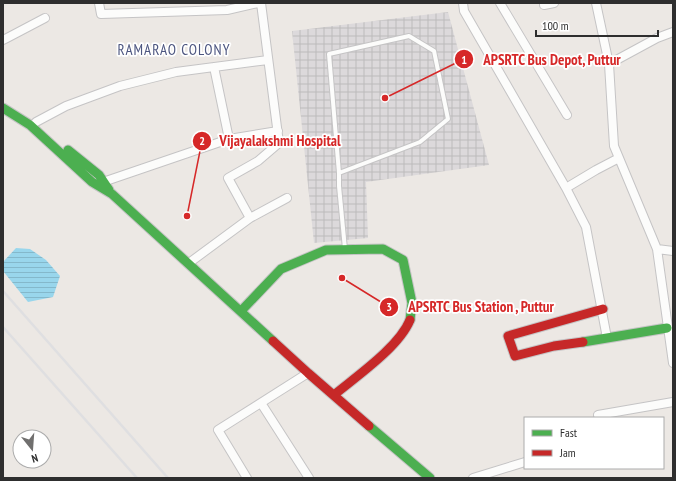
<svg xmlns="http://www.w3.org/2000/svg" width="676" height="481" font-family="'PT Sans Narrow',sans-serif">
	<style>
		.industrial { fill: url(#industrial-grid) }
		.water { fill: url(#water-rules) }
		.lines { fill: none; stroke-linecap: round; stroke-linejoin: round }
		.lane-casing { stroke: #c5c4c5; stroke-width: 6 }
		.street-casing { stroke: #c5c4c5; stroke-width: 10 }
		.fast-casing { stroke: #c5c4c5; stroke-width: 11 }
		.jam-casing { stroke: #c5c4c5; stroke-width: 11 }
		.lane { stroke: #fcfcfb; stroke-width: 4 }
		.street { stroke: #fcfcfb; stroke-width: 8 }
		.fast { stroke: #4caf50; stroke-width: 9 }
		.jam { stroke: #c62828; stroke-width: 9 }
		.rail { stroke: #dfdfe1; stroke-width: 2.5 }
		.labels { text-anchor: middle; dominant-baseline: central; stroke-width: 3.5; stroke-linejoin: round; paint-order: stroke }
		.neighbourhood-label { font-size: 15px; letter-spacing: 1px; fill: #4d5680; stroke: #fff }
		.leader { fill: none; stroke: #d62828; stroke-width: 1.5 }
		.callout-dot { fill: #d62828; stroke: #fff; stroke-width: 1.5 }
		.mark-label { font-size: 12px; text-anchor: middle; font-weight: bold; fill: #fff }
		.callout-label { font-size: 15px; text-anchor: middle; font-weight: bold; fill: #d62828; stroke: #fff; stroke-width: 3.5; stroke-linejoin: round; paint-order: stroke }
	</style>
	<defs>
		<pattern id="industrial-grid" width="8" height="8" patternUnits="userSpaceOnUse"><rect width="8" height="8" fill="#dcd9db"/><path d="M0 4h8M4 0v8" fill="none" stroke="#bdbbbc"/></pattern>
		<pattern id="water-rules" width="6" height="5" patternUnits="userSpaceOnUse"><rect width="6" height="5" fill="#99d6ec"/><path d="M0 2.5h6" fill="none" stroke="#84b8cb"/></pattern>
	</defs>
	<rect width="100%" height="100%" fill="#ece8e4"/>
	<!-- industrial -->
	<path class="industrial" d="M 448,12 L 489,165 L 366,182 L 368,238 L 314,243 L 292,31 Z"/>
	<!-- water -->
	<path class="water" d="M 16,248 L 30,249 L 46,260 L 60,276 L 53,297 L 28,302 L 3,271 L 3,262 Z"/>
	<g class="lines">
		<defs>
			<path id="lane" d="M 339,173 L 329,54 L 409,36 L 434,51 L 448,119 L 420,142 L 339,173 L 339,186 L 345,249"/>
			<path id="street" d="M 99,3 L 101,14 L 227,10 L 258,3
				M 463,3 L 464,11 L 566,188
				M 500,3 L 567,115
				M 544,3 L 544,5 L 554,3
				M 596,3 L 609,64 L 614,146 L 657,249 L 673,251
				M 3,40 L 7,38 L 45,18
				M 609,64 L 657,38 L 673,32
				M 214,67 L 229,139
				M 36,122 L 66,106 L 120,86 L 176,72 L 268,60
				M 103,182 L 229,139 L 278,131
				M 250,218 L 228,178 L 258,161 L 279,143 L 261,3
				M 657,249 L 673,363
				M 189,263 L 250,218 L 287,198
				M 607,338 L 586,227 L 566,188 L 596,170 L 619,158
				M 261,403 L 309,478
				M 599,418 L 598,415 L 673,402
				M 247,478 L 218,430 L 308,373
				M 473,478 L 525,462"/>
			<path id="fast" d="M 3,108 L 30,125 L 92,182 L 112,194 L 273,341
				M 68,150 L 99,175 L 109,190
				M 241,311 L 281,269 L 326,250 L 383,249 L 403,260 L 412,303 L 410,320
				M 583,342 L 667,328
				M 369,426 L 430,478"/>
			<path id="jam" d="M 273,341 L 308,373 L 369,426
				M 583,342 L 554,346 L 515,356 L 508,336 L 603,309
				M 334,395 C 357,376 399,347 410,320"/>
		</defs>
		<!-- lane casing -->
		<use href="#lane" class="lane-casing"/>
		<!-- street casing -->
		<use href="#street" class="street-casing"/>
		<!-- fast casing -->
		<use href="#fast" class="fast-casing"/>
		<!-- jam casing -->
		<use href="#jam" class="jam-casing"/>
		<!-- lane -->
		<use href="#lane" class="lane"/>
		<!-- street -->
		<use href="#street" class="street"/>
		<!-- fast -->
		<use href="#fast" class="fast"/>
		<!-- jam -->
		<use href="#jam" class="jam"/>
		<!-- rail -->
		<path class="rail" d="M 3,291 L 168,478
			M 3,327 L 137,478"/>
	</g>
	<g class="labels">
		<!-- neighbourhood labels -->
		<g class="neighbourhood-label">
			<text x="174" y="49">RAMARAO COLONY</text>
		</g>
	</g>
	<!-- callouts -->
	<path class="leader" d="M385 98L464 59M187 216L202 141M342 278L389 307"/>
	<g class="callout-dot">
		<circle cx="385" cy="98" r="4"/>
		<circle cx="187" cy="216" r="4"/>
		<circle cx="342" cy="278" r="4"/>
		<circle cx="464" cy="59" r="10"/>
		<circle cx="202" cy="141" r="10"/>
		<circle cx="389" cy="307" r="10"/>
	</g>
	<g class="mark-label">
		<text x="464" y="64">1</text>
		<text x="202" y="145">2</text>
		<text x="389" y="311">3</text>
	</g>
	<g class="callout-label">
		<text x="552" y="65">APSRTC Bus Depot, Puttur</text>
		<text x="280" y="146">Vijayalakshmi Hospital</text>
		<text x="481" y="312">APSRTC Bus Station , Puttur</text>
	</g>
	<!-- border -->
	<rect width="676" height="481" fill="none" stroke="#2e2e2e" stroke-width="8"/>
	<!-- legend -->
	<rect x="524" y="417" width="140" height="52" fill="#ffffff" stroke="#ababab"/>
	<rect x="532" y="430" width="20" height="6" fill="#4caf50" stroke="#ababab"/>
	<text x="560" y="437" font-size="12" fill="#2e2e2e">Fast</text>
	<rect x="532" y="450" width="20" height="6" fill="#c62828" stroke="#ababab"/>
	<text x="560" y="457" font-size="12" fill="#2e2e2e">Jam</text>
	<!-- north arrow -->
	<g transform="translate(32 449) rotate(163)"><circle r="19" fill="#ffffff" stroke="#ababab"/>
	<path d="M0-3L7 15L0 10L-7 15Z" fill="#706f6e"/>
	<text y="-6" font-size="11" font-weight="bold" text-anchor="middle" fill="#2e2e2e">N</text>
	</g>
	<!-- scale -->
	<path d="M536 30v6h122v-6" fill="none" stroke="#2e2e2e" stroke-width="2"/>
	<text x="542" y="30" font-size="12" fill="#2e2e2e" stroke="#ffffff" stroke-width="3" paint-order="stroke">100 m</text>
</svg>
